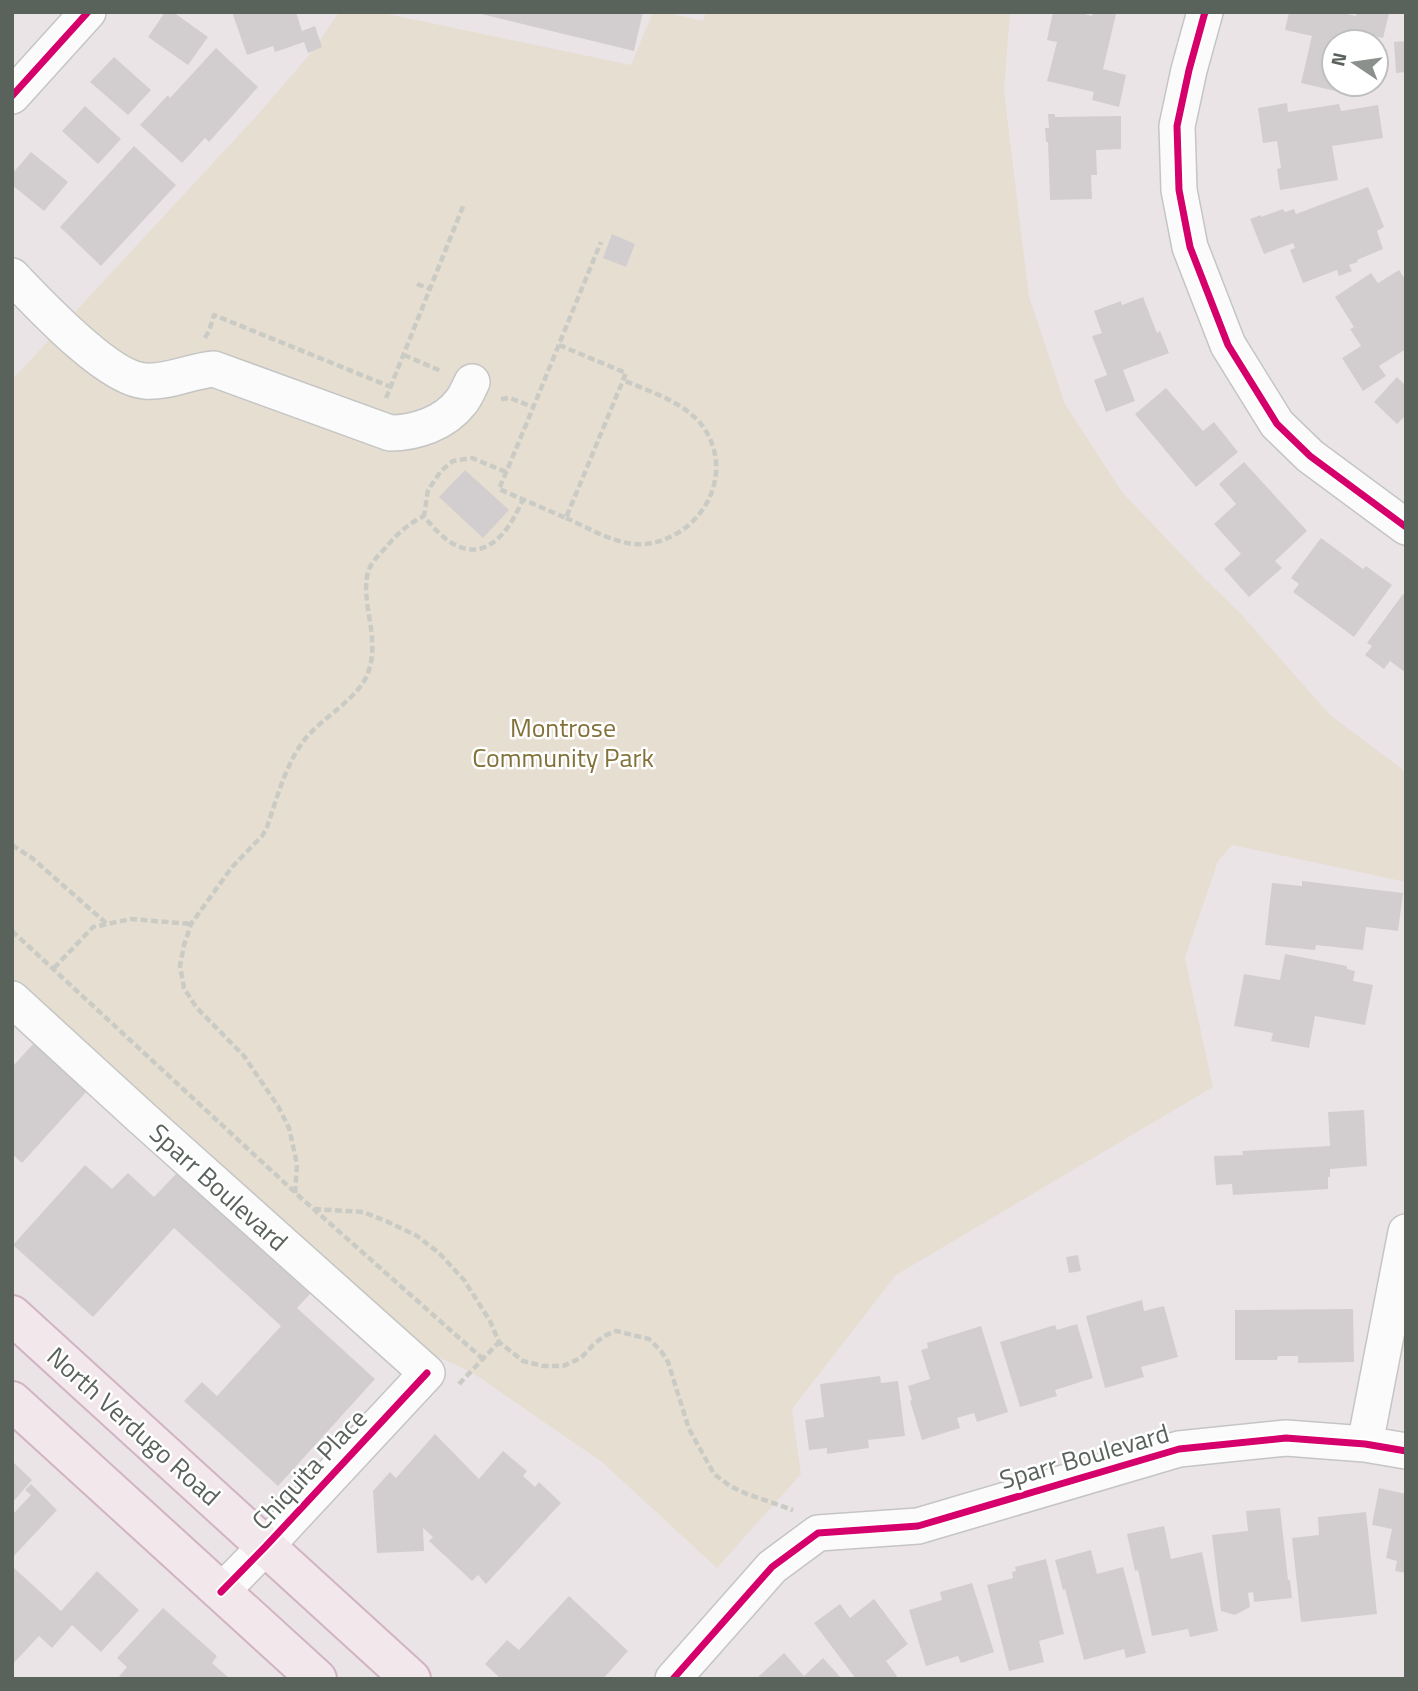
<svg xmlns="http://www.w3.org/2000/svg" width="1418" height="1691" font-family="'Titillium Web',sans-serif">
	<style>
		.green { fill: #e6ded1 }
		.building { fill: #d2cecf }
		.lines { fill: none; stroke-linecap: round; stroke-linejoin: round }
		.minor-casing { stroke: #c4c5c4; stroke-width: 38 }
		.major-casing { stroke: #d1b3c3; stroke-width: 42 }
		.path { stroke: #cacbc5; stroke-width: 4.5; stroke-dasharray: 7 3.5; stroke-linecap: butt }
		.minor { stroke: #fcfbfb; stroke-width: 35 }
		.major { stroke: #f2e7eb; stroke-width: 38 }
		.cycleway-casing { stroke: #fff; stroke-width: 11 }
		.cycleway { stroke: #d6006c; stroke-width: 7 }
		.labels { text-anchor: middle; dominant-baseline: central; stroke-width: 5; stroke-linejoin: round; paint-order: stroke }
		.park-label { font-size: 26px; fill: #827239; stroke: #fff }
		.street-label { font-size: 26px; fill: #5a625c; stroke: #fff }
	</style>
	<rect width="100%" height="100%" fill="#eae4e7"/>
	<!-- green -->
	<path class="green" d="M 339,12 L 378,12 L 631,65 L 653,12 L 664,12 L 703,21 L 706,12 L 1010,12 L 1004,91 L 1029,297 L 1065,404 L 1122,492 L 1201,575 L 1241,614 L 1330,715 L 1406,772 L 1406,882 L 1232,845 L 1218,861 L 1185,958 L 1213,1087 L 896,1275 L 792,1409 L 801,1474 L 717,1568 L 602,1462 L 473,1373 L 405,1342 L 12,983 L 12,380 L 261,111 L 315,48 Z"/>
	<!-- building -->
	<path class="building" d="M 165,12 L 173,12 L 208,37 L 188,65 L 148,37 Z
		M 232,12 L 296,12 L 302,31 L 315,26 L 322,47 L 308,53 L 304,42 L 275,52 L 273,46 L 247,55 Z
		M 473,12 L 643,12 L 634,51 Z
		M 1053,12 L 1077,12 L 1092,16 L 1092,12 L 1116,14 L 1103,69 L 1126,75 L 1119,107 L 1092,100 L 1094,92 L 1047,81 L 1057,42 L 1047,40 Z
		M 1289,12 L 1338,12 L 1356,16 L 1357,12 L 1389,14 L 1383,38 L 1369,35 L 1368,42 L 1334,42 L 1334,84 L 1350,84 L 1348,94 L 1301,83 L 1312,36 L 1285,30 Z
		M 1406,41 L 1406,72 L 1396,73 L 1394,42 Z
		M 216,48 L 258,87 L 209,142 L 205,138 L 182,163 L 140,125 L 168,95 L 170,98 Z
		M 114,57 L 151,90 L 128,115 L 90,82 Z
		M 1287,103 L 1288,112 L 1339,104 L 1341,111 L 1378,105 L 1383,138 L 1332,146 L 1338,180 L 1280,190 L 1277,169 L 1281,168 L 1277,141 L 1263,143 L 1258,108 Z
		M 85,106 L 121,139 L 98,164 L 62,131 Z
		M 1048,114 L 1055,114 L 1055,117 L 1121,116 L 1121,149 L 1096,150 L 1097,175 L 1091,175 L 1092,199 L 1050,200 L 1048,142 L 1046,142 L 1045,128 L 1049,128 Z
		M 134,146 L 176,185 L 101,266 L 60,227 Z
		M 31,152 L 68,182 L 44,211 L 12,185 L 12,174 Z
		M 1368,187 L 1384,227 L 1377,231 L 1383,249 L 1357,260 L 1358,262 L 1349,265 L 1352,271 L 1339,276 L 1337,270 L 1303,283 L 1290,250 L 1295,248 L 1293,243 L 1264,254 L 1250,219 L 1261,215 L 1261,217 L 1283,209 L 1285,212 L 1294,209 L 1296,214 Z
		M 612,234 L 635,244 L 626,267 L 603,258 Z
		M 1399,270 L 1406,281 L 1406,349 L 1379,366 L 1386,376 L 1363,391 L 1342,358 L 1361,346 L 1350,329 L 1354,327 L 1335,297 L 1371,273 L 1378,283 Z
		M 1143,297 L 1157,333 L 1160,331 L 1169,353 L 1123,370 L 1135,401 L 1106,412 L 1094,380 L 1107,375 L 1092,336 L 1102,333 L 1094,311 L 1121,301 L 1122,305 Z
		M 1397,377 L 1406,386 L 1406,415 L 1397,424 L 1374,402 Z
		M 1166,388 L 1203,431 L 1214,422 L 1238,452 L 1196,487 L 1135,414 Z
		M 1244,462 L 1307,531 L 1275,561 L 1282,568 L 1249,597 L 1224,569 L 1241,554 L 1214,524 L 1236,504 L 1219,484 Z
		M 465,470 L 509,510 L 483,538 L 439,497 Z
		M 1321,538 L 1363,569 L 1366,566 L 1392,585 L 1354,637 L 1293,592 L 1299,584 L 1291,578 Z
		M 1403,594 L 1406,596 L 1406,673 L 1390,661 L 1384,669 L 1365,655 L 1372,646 L 1367,643 Z
		M 1302,881 L 1403,893 L 1398,931 L 1366,927 L 1363,950 L 1316,945 L 1315,950 L 1265,945 L 1272,883 L 1302,886 Z
		M 1285,954 L 1347,966 L 1347,969 L 1355,971 L 1353,981 L 1373,985 L 1365,1025 L 1315,1016 L 1309,1048 L 1271,1041 L 1273,1033 L 1234,1026 L 1244,974 L 1280,980 Z
		M 35,1042 L 87,1091 L 22,1163 L 12,1154 L 12,1067 Z
		M 1364,1110 L 1367,1166 L 1330,1169 L 1330,1177 L 1328,1177 L 1328,1189 L 1233,1195 L 1232,1184 L 1216,1185 L 1214,1156 L 1243,1155 L 1242,1151 L 1330,1146 L 1328,1112 Z
		M 85,1165 L 112,1189 L 128,1173 L 154,1197 L 177,1173 L 310,1294 L 297,1308 L 375,1379 L 278,1486 L 184,1401 L 202,1382 L 217,1396 L 281,1326 L 174,1228 L 93,1317 L 13,1245 Z
		M 1078,1255 L 1081,1271 L 1069,1273 L 1066,1257 Z
		M 1142,1300 L 1144,1311 L 1164,1306 L 1178,1357 L 1141,1367 L 1144,1377 L 1105,1388 L 1086,1316 Z
		M 1353,1309 L 1354,1362 L 1298,1363 L 1298,1356 L 1278,1356 L 1277,1360 L 1235,1360 L 1235,1310 Z
		M 1077,1324 L 1093,1378 L 1055,1390 L 1057,1396 L 1020,1407 L 1000,1342 L 1055,1325 L 1057,1330 Z
		M 981,1326 L 1008,1412 L 977,1422 L 974,1413 L 957,1418 L 960,1428 L 922,1440 L 910,1401 L 912,1400 L 908,1386 L 930,1379 L 921,1350 L 928,1348 L 927,1343 Z
		M 880,1376 L 881,1383 L 898,1381 L 905,1436 L 868,1440 L 869,1448 L 827,1454 L 827,1448 L 809,1450 L 805,1420 L 824,1417 L 820,1384 Z
		M 435,1434 L 479,1479 L 503,1451 L 527,1471 L 523,1476 L 535,1487 L 539,1482 L 561,1503 L 486,1584 L 478,1575 L 472,1581 L 429,1541 L 433,1537 L 423,1528 L 424,1551 L 377,1553 L 373,1491 L 390,1472 L 396,1478 Z
		M 12,1461 L 32,1480 L 12,1503 Z
		M 31,1484 L 57,1510 L 12,1558 L 12,1515 L 31,1495 L 25,1490 Z
		M 1379,1488 L 1406,1494 L 1406,1573 L 1395,1571 L 1397,1561 L 1386,1558 L 1392,1529 L 1372,1525 Z
		M 1280,1508 L 1288,1580 L 1290,1580 L 1292,1598 L 1254,1602 L 1253,1592 L 1248,1593 L 1250,1607 L 1235,1615 L 1221,1611 L 1212,1535 L 1248,1531 L 1246,1511 Z
		M 1366,1512 L 1377,1614 L 1301,1622 L 1292,1538 L 1319,1535 L 1318,1517 Z
		M 1164,1526 L 1171,1559 L 1202,1552 L 1218,1631 L 1190,1637 L 1188,1629 L 1152,1636 L 1138,1570 L 1135,1571 L 1127,1534 Z
		M 1091,1550 L 1097,1574 L 1123,1567 L 1146,1653 L 1126,1658 L 1124,1649 L 1084,1660 L 1065,1589 L 1063,1590 L 1055,1560 Z
		M 1046,1559 L 1064,1634 L 1039,1641 L 1044,1662 L 1009,1671 L 987,1585 L 1013,1578 L 1012,1572 L 1016,1571 L 1015,1567 Z
		M 12,1566 L 61,1611 L 97,1571 L 139,1610 L 101,1652 L 72,1625 L 52,1648 L 39,1636 L 12,1665 Z
		M 972,1583 L 994,1652 L 961,1663 L 958,1656 L 926,1666 L 909,1610 L 942,1600 L 940,1592 Z
		M 569,1596 L 628,1651 L 603,1679 L 501,1679 L 485,1664 L 507,1640 L 519,1650 Z
		M 874,1599 L 908,1644 L 886,1661 L 897,1676 L 894,1679 L 856,1679 L 814,1623 L 840,1604 L 850,1618 Z
		M 163,1608 L 217,1656 L 212,1663 L 230,1679 L 117,1679 L 127,1667 L 117,1658 Z
		M 784,1653 L 804,1676 L 823,1658 L 842,1679 L 756,1679 Z"/>
	<g class="lines">
		<defs>
			<path id="minor" d="M 1205,12 L 1189,70 L 1177,126 L 1179,190 L 1190,247 L 1228,345 L 1277,424 L 1310,456 L 1406,527
				M 12,96 L 88,12
				M 12,276 C 39,304 108,379 145,381 C 167,383 191,371 214,369 L 390,433 C 416,433 445,423 461,402 C 466,396 469,388 472,382
				M 12,999 L 143,1119 L 427,1373 L 266,1546 L 221,1592
				M 1365,1444 L 1406,1232
				M 673,1679 L 772,1567 L 818,1533 L 918,1526 L 1179,1449 L 1286,1438 L 1365,1444 L 1406,1451"/>
			<path id="major" d="M 12,1315 L 411,1679
				M 12,1401 L 317,1679"/>
		</defs>
		<!-- minor casing -->
		<use href="#minor" class="minor-casing"/>
		<!-- major casing -->
		<use href="#major" class="major-casing"/>
		<!-- path -->
		<path class="path" d="M 417,284 L 430,289
			M 205,338 L 209,331 L 214,315 L 391,387
			M 559,345 L 626,373 L 566,518 L 499,489 C 534,407 567,324 601,242
			M 404,355 L 441,371
			M 386,398 L 464,204
			M 501,399 L 510,398 L 533,407
			M 506,472 L 472,458 L 453,461 L 441,471 L 428,490 L 424,516 C 464,569 499,556 523,499
			M 566,518 C 591,529 619,547 646,544 C 701,537 736,476 704,428 C 686,402 650,392 623,380
			M 12,845 L 32,858 L 106,923
			M 12,931 L 300,1197 L 483,1359
			M 54,968 L 93,927 L 131,919 L 191,924
			M 295,1193 L 297,1164 L 289,1128 L 278,1106 L 244,1056 L 196,1007 L 184,988 L 180,966 L 184,945 L 191,924 L 232,867 L 262,836 L 267,827 C 277,798 286,763 305,739 C 322,718 359,698 368,673 C 381,638 360,603 368,572 C 371,562 380,554 387,546 C 398,533 408,524 424,516
			M 314,1209 L 363,1212 L 386,1221 L 417,1236 L 439,1253 L 464,1280 L 490,1321 L 499,1342 L 523,1361 L 543,1366 L 563,1366 L 581,1358 L 593,1345 L 604,1336 L 616,1331 L 649,1339 L 661,1351 L 668,1362 L 689,1429 L 714,1474 L 730,1486 L 747,1494 L 793,1510
			M 459,1384 L 499,1342"/>
		<!-- minor -->
		<use href="#minor" class="minor"/>
		<!-- major -->
		<use href="#major" class="major"/>
		<defs>
			<path id="cycleway" d="M 1205,12 L 1189,70 L 1177,126 L 1179,190 L 1190,247 L 1228,345 L 1277,424 L 1310,456 L 1406,527
				M 12,96 L 88,12
				M 221,1592 L 266,1546 L 427,1373
				M 673,1679 L 772,1567 L 818,1533 L 918,1526 L 1179,1449 L 1286,1438 L 1365,1444 L 1406,1451"/>
		</defs>
		<!-- cycleway casing -->
		<use href="#cycleway" class="cycleway-casing"/>
		<!-- cycleway -->
		<use href="#cycleway" class="cycleway"/>
	</g>
	<g class="labels">
		<!-- park labels -->
		<g class="park-label">
			<text x="563" y="727">Montrose<tspan x="563" dy="30">Community Park</tspan></text>
		</g>
		<!-- street labels -->
		<g class="street-label">
			<text transform="translate(219 1187) rotate(42)">Sparr Boulevard</text>
			<text transform="translate(134 1426) rotate(42)">North Verdugo Road</text>
			<text transform="translate(1084 1456) rotate(-16)">Sparr Boulevard</text>
			<text transform="translate(309 1469) rotate(-47)">Chiquita Place</text>
		</g>
	</g>
	<!-- border -->
	<rect width="1418" height="1691" fill="none" stroke="#5a625c" stroke-width="28"/>
	<!-- north arrow -->
	<g transform="translate(1355 63) rotate(283)"><circle r="33" fill="#ffffff" stroke="#bdc0be" stroke-width="2"/>
	<path d="M0-5L12 26L0 18L-12 26Z" fill="#8c908d"/>
	<text y="-10" font-size="19" font-weight="bold" text-anchor="middle" fill="#5a625c">N</text>
	</g>
</svg>
